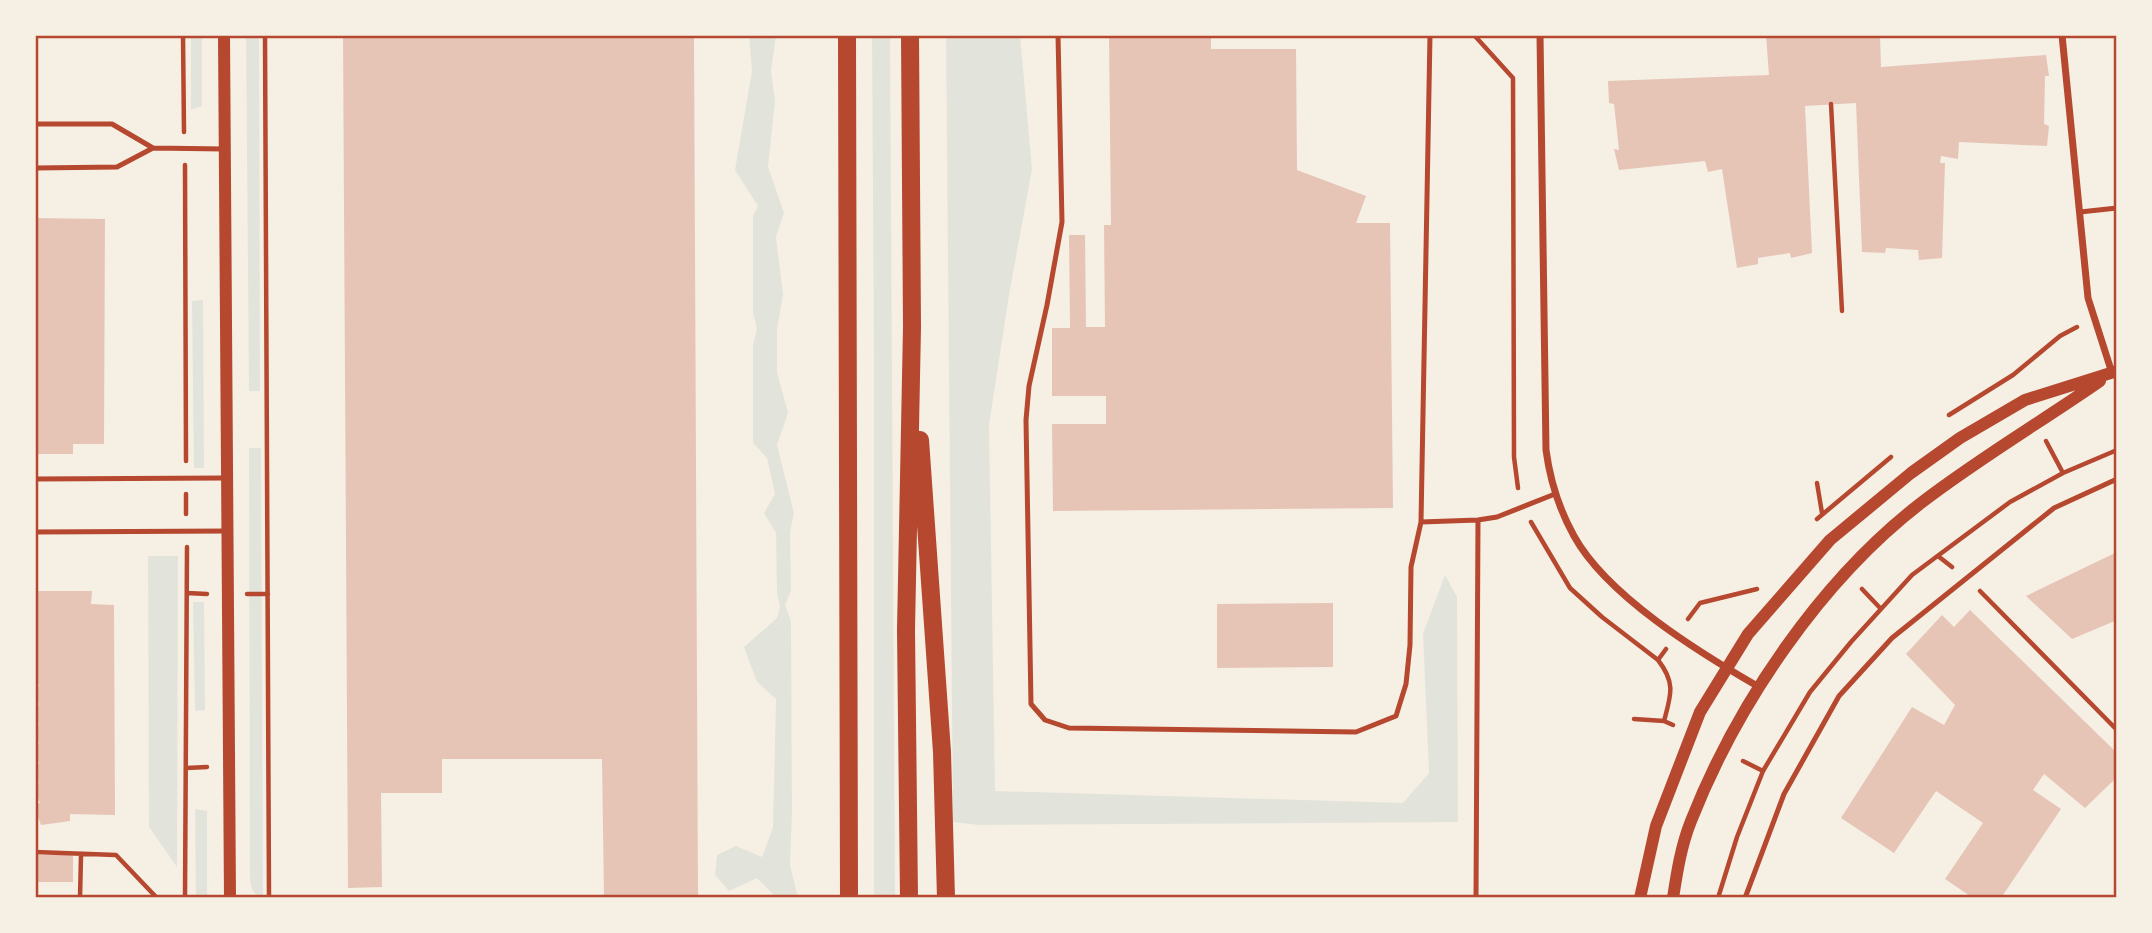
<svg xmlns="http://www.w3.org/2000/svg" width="2152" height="933" font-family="'DM Sans',sans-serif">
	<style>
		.green { fill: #e2e4dc }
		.building { fill: #e6c5b7 }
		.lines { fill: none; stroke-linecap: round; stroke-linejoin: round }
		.path { stroke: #b5482f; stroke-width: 4.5 }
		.service { stroke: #b5482f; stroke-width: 5 }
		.minor { stroke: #b5482f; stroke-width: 7 }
		.tertiary { stroke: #b5482f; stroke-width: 12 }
		.primary { stroke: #b5482f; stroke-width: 18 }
		.neatline { fill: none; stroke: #b5482f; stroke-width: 2.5 }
	</style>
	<rect width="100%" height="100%" fill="#f6efe4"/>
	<!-- green -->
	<path class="green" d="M 191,35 L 202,35 L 202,106 L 191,110 Z
		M 246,35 L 259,35 L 260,391 L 249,391 Z
		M 749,35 L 776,35 L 771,71 L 775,101 L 768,167 L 784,213 L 776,237 L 783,295 L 777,329 L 777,372 L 788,413 L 777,445 L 794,513 L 790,532 L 791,591 L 785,605 L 791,621 L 792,812 L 790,865 L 798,898 L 773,898 L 773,894 L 757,878 L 729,891 L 715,875 L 717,855 L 736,846 L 762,857 L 773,827 L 776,699 L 757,682 L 744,647 L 777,618 L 780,607 L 777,593 L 776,533 L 764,513 L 775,494 L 767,458 L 753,443 L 753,346 L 757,329 L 753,313 L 753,216 L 758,206 L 735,170 L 752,71 Z
		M 872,35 L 890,35 L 895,898 L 874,898 L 874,357 Z
		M 946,35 L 1020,35 L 1032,169 L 1009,295 L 989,425 L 995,791 L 1403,803 L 1429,773 L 1423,634 L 1445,575 L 1457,597 L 1458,822 L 979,825 L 953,822 Z
		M 203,300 L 204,468 L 194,468 L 192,301 Z
		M 249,448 L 261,448 L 263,896 C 252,895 252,889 250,880 Z
		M 148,556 L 178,556 L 177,867 L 149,827 Z
		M 193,602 L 204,602 L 205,710 L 195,711 Z
		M 195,809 L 207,811 L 207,898 L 196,898 Z"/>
	<!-- building -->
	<path class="building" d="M 343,35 L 694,35 L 698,898 L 604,898 L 602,759 L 442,759 L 442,793 L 381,793 L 382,887 L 348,888 Z
		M 1109,35 L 1211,35 L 1211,49 L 1296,49 L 1297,170 L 1366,196 L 1356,223 L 1390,223 L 1393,508 L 1053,511 L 1052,424 L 1106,424 L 1106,396 L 1052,396 L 1052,328 L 1070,328 L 1069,235 L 1085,235 L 1086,327 L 1105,327 L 1104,225 L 1111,225 Z
		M 1766,35 L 1880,35 L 1881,67 L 2046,55 L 2049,76 L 2045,76 L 2044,124 L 2049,126 L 2047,146 L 1959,142 L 1958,159 L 1941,156 L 1940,163 L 1945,163 L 1942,258 L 1919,260 L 1918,250 L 1886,248 L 1885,253 L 1862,252 L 1856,103 L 1805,106 L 1812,253 L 1791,258 L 1790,253 L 1758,258 L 1758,264 L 1737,268 L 1722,169 L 1708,172 L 1705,161 L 1619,170 L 1614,149 L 1619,150 L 1614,104 L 1609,103 L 1608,81 L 1769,75 Z
		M 35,218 L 105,219 L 104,444 L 73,444 L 73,454 L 35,454 Z
		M 2117,552 L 2117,620 L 2072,639 L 2026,596 Z
		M 35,591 L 92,591 L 91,604 L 114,605 L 115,815 L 70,814 L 70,821 L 41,825 L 35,809 L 35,805 L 40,803 L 35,791 L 35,785 L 39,783 L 35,772 L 35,766 L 39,764 L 35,746 L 39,744 L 35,727 L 39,724 L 35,713 L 35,707 L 39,705 L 35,688 L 39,686 L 35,676 Z
		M 1333,603 L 1333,667 L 1217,668 L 1217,604 Z
		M 1970,610 L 2117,753 L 2117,777 L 2085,808 L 2044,774 L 2033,790 L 2061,809 L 2001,898 L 1973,898 L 1945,879 L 1983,823 L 1936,791 L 1894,853 L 1841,818 L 1912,707 L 1944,725 L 1955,705 L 1906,654 L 1942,615 L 1954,627 Z
		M 35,855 L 73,855 L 73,882 L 35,882 Z"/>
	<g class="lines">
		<!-- path -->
		<path class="path" d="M 183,35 L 184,132
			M 265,35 L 269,898
			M 1474,35 L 1513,78 L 1514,457 L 1518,488
			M 1831,104 L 1842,311
			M 185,165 L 186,461
			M 1949,415 L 2013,375 L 2060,336 L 2077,327
			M 2046,441 L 2063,473
			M 1817,483 L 1822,513
			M 186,494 L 186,514
			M 1817,519 L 1891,457
			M 1531,522 L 1570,588 L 1602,617 L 1658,660
			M 1938,556 L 1952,567
			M 1862,589 L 1881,609
			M 1980,591 L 2117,730
			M 187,593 L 207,594
			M 247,594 L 268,594
			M 1688,619 L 1700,603 L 1757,589
			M 1666,649 L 1658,660 C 1676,683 1671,695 1664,721 L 1673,725
			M 1634,719 L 1664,721
			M 1743,761 L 1763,771
			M 186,768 L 207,767
			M 35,852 L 116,855 L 157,898
			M 80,898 L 81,855
			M 185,898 L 187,547
			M 1718,898 L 1737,837 L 1763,771 L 1810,692 L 1851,642 L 1912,575 L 2010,502 L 2063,473 L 2117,450"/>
		<!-- service -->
		<path class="service" d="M 1058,35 L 1062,222 L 1047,305 L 1029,386 L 1026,420 L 1031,704 L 1045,720 L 1069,728 L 1356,732 L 1396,716 L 1406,684 L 1410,645 L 1411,567 L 1421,522 L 1430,35
			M 35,124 L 112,124 L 153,148 L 117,167 L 35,168
			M 153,148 L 224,149
			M 2080,212 L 2117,208
			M 35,479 L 225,478
			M 1421,522 L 1478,520
			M 35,532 L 228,531
			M 1476,898 L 1478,520 L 1497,517 L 1555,494
			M 1745,898 L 1784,794 L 1839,696 L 1892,638 L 2054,508 L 2117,479"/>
		<!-- minor -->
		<path class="minor" d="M 1540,35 L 1546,450 C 1550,480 1559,509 1574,536 C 1607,596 1700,653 1759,687
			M 2062,35 L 2088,298 L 2112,373"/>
		<!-- tertiary -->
		<path class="tertiary" d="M 224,35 L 230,898
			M 1640,898 L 1656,826 L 1700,712 L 1748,634 L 1830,540 L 1911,473 L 1960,438 L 2025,400 L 2117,371
			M 1673,898 C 1677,872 1681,846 1691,821 C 1737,704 1821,580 1921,503 C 1978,459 2041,422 2100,381"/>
		<!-- primary -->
		<path class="primary" d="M 847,35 L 849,898
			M 920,440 L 942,752 L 946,898
			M 909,898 L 906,630 L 912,327 L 910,35"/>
	</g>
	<!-- border -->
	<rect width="2152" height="933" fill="none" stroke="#f6efe4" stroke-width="74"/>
	<rect x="37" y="37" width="2078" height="859" class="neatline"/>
</svg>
